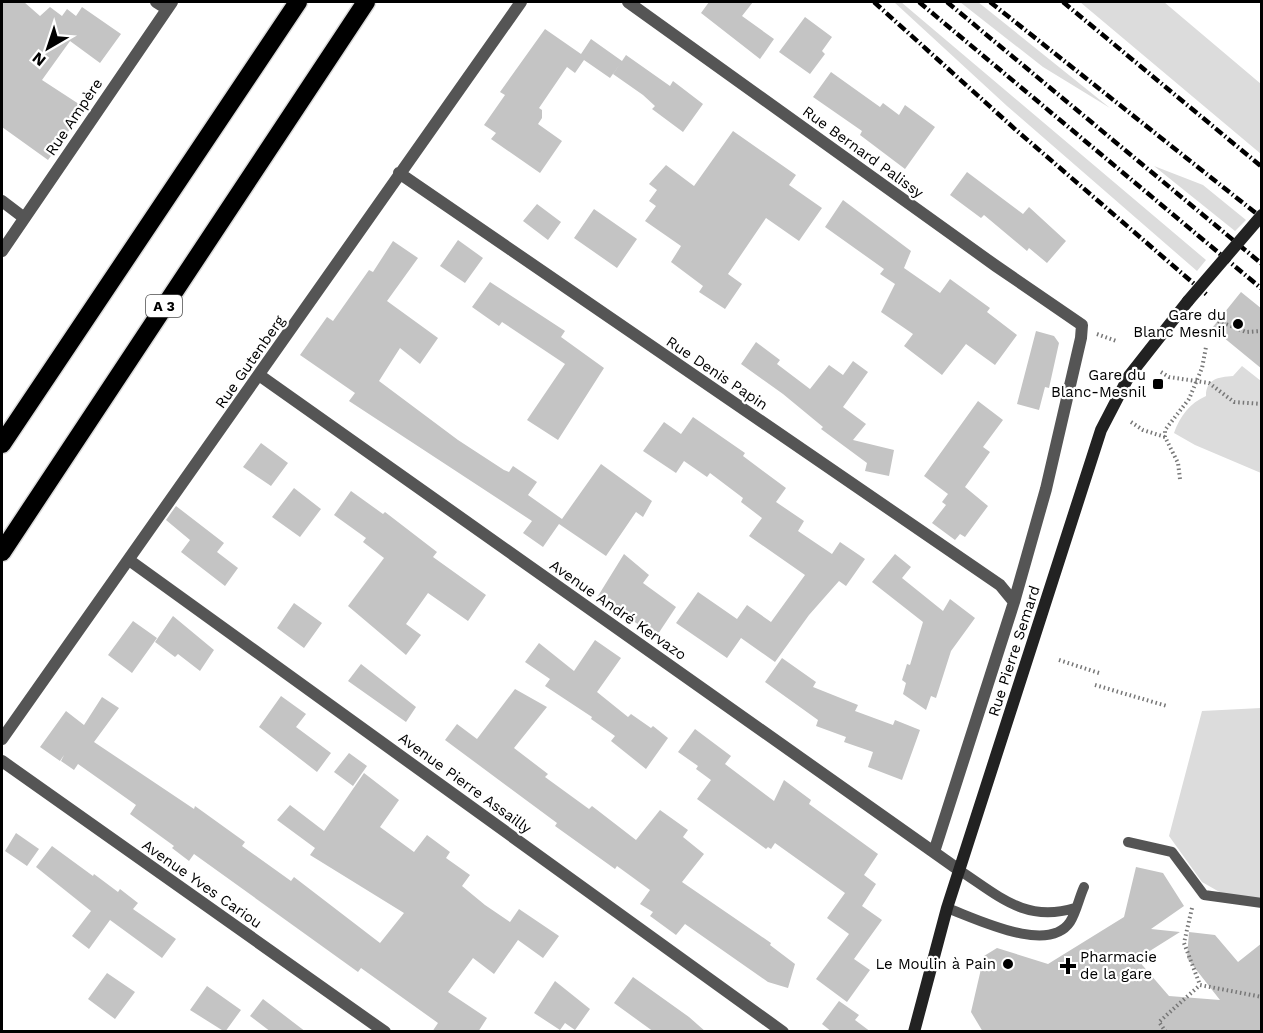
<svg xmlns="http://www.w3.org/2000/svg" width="1263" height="1033" font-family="'Work Sans',sans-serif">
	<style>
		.green { fill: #dcdcdc }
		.building { fill: #c4c4c4 }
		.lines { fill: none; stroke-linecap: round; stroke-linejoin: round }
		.highway-casing { stroke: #dbdbdb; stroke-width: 21 }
		.path { stroke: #777; stroke-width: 4; stroke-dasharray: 1.5 3; stroke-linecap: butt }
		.lane { stroke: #555; stroke-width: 10 }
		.street { stroke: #555; stroke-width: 12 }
		.secondary { stroke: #222; stroke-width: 12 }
		.highway { stroke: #000; stroke-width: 18 }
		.rail { stroke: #000; stroke-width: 4.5; stroke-dasharray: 9 3 1.5 3; stroke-linecap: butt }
		.secondary-bridge { stroke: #222; stroke-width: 12 }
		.poi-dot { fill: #000; stroke: #fff; stroke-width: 2 }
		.labels { text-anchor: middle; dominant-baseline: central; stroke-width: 4.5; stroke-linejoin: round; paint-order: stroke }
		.shield { fill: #fff; stroke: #4c4c4c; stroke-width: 1.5 }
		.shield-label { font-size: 14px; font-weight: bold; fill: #000 }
		.street-label { font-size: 15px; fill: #000; stroke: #fff }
		.poi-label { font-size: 15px; fill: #000; stroke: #fff; text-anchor: end }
	</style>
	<rect width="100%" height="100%" fill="#fff"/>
	<!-- green -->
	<path class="green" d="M 894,2 L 901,2 L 1206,260 L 1197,271 L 1007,106 Z
		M 960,2 L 978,2 L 1110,108 L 1043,67 Z
		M 1080,2 L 1164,2 L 1261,84 L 1261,154 Z
		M 1154,166 L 1203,185 L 1246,220 L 1235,231 Z
		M 1242,366 L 1261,381 L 1261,473 L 1195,445 L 1174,433 C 1180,416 1190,403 1206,396 C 1206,379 1218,377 1233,376 Z
		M 1261,708 L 1261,899 L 1223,894 L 1202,882 L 1169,836 L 1202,711 Z"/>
	<!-- building -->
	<path class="building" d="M 2,2 L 24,2 L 40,16 L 50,7 L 62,16 L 67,9 L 76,16 L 82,7 L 121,34 L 100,63 L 70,41 L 42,80 L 85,108 L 48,160 L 2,127 Z
		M 709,2 L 753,2 L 742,16 L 774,39 L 760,59 L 701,13 Z
		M 805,17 L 832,37 L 822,51 L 825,54 L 810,74 L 779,52 Z
		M 545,29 L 581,54 L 591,39 L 622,61 L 626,55 L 670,86 L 673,81 L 703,104 L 683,132 L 652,109 L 655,106 L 643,95 L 613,74 L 620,64 L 610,78 L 584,60 L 575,73 L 567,67 L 539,108 L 542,110 L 542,118 L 538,124 L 562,141 L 540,173 L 491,139 L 496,133 L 484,125 L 505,95 L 500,92 Z
		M 831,72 L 880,107 L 883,103 L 899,115 L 905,105 L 935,127 L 905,169 L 860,135 L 862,131 L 813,97 Z
		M 733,131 L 796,175 L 789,185 L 822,208 L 799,241 L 766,218 L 728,274 L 742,284 L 725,309 L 699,292 L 703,286 L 671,262 L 681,246 L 645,221 L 656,206 L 649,201 L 657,190 L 649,184 L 666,165 L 694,186 Z
		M 967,172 L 1023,214 L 1029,207 L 1066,241 L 1047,263 L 1029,248 L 1027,251 L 984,215 L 981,218 L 950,195 Z
		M 843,200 L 911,251 L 904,268 L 940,293 L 950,279 L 990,308 L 987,312 L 1017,335 L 995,365 L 966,344 L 942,375 L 904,346 L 913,334 L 881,312 L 895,284 L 880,274 L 884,269 L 825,227 Z
		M 537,204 L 561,222 L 548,240 L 523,221 Z
		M 594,209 L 637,239 L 617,268 L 574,238 Z
		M 458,240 L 483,258 L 465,283 L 440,266 Z
		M 393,241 L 418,258 L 387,301 L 438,338 L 420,364 L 400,348 L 379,381 L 458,440 L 504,470 L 509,472 L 513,466 L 537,482 L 528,495 L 562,519 L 601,464 L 652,501 L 643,517 L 636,512 L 606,556 L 559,524 L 543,547 L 523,533 L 532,521 L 349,401 L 355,393 L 300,355 L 327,317 L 333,321 L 369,270 L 373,272 Z
		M 490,282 L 565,331 L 561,337 L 604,368 L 558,440 L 527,420 L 565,364 L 502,322 L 499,326 L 472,307 Z
		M 1241,292 L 1262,309 L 1262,369 L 1212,328 Z
		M 1036,331 L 1054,336 L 1059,343 L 1049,388 L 1045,387 L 1039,410 L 1017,404 Z
		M 756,342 L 780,360 L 777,364 L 810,389 L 829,365 L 843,375 L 853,361 L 868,372 L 843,407 L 866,424 L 853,440 L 894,450 L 889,476 L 865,471 L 867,463 L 821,429 L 823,427 L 783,394 L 741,364 Z
		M 978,401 L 1003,420 L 983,447 L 990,452 L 965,487 L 988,506 L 965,537 L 960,534 L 955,540 L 932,523 L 946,505 L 942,502 L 948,494 L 924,476 Z
		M 693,417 L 745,453 L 743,456 L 786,488 L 776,502 L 804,521 L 798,531 L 832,554 L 840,542 L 865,559 L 846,586 L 839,581 L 809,615 L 775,662 L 741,638 L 727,658 L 676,623 L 698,592 L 737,619 L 747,605 L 771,622 L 805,575 L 749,536 L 762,518 L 741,502 L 743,498 L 710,473 L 707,477 L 684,461 L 676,473 L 643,451 L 664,422 L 681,434 Z
		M 261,443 L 288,463 L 271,486 L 243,467 Z
		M 294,488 L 321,509 L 300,537 L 272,517 Z
		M 351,491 L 383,514 L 385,512 L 437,552 L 433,557 L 486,595 L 468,621 L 428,593 L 406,624 L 421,635 L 406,655 L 348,606 L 384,558 L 363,542 L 366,538 L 334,515 Z
		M 176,506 L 224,543 L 217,552 L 238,568 L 225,586 L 181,552 L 190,540 L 166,520 Z
		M 624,554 L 649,575 L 643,583 L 676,607 L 656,637 L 598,596 Z
		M 895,554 L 911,567 L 902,578 L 943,611 L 950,599 L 975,618 L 951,651 L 936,698 L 931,696 L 926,710 L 903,694 L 906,683 L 902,680 L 907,664 L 910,665 L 923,622 L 872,582 Z
		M 294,603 L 322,623 L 304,648 L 277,628 Z
		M 173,616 L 214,650 L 200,671 L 178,654 L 175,657 L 155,642 Z
		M 133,621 L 157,638 L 132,673 L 108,655 Z
		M 595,640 L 621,658 L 597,692 L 628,717 L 631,714 L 651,728 L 653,726 L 668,738 L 646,769 L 611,741 L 615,736 L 591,719 L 592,717 L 545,686 L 550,679 L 525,662 L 539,643 L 574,671 Z
		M 782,658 L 816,682 L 813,687 L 858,705 L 855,711 L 893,725 L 895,720 L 920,730 L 902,780 L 868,767 L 873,752 L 844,742 L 846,737 L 816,726 L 818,720 L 765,682 Z
		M 361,664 L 416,707 L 406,722 L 348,681 Z
		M 515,689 L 547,707 L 514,748 L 548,774 L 545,777 L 589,809 L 592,806 L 636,840 L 660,810 L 688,830 L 683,837 L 704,854 L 682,882 L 771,943 L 770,945 L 795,964 L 788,988 L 768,982 L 685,924 L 676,935 L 650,916 L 653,912 L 640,904 L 650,890 L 617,866 L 615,869 L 555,826 L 557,823 L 445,740 L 457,724 L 477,739 Z
		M 281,696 L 306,714 L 296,727 L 331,753 L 317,772 L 259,727 Z
		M 102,697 L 119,708 L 94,742 L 194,809 L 195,806 L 245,842 L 242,846 L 291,881 L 294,877 L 380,943 L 404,913 L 310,855 L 315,848 L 277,820 L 290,805 L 324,831 L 364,773 L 399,800 L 380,827 L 414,852 L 427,835 L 450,852 L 446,858 L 470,875 L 462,886 L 485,905 L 510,922 L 519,909 L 559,936 L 543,958 L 518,940 L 494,974 L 473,958 L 448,992 L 487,1018 L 478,1032 L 432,1032 L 438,1023 L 361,968 L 358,972 L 194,854 L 189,861 L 172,848 L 174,846 L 130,814 L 136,805 L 78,764 L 74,770 L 61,761 L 64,755 L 60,761 L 40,747 L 66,711 L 84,725 Z
		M 695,729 L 731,756 L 725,764 L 774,801 L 784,780 L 811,800 L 809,804 L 878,854 L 864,875 L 876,884 L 862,906 L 882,920 L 854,959 L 870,970 L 847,1002 L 816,979 L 849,934 L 827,918 L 845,893 L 775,843 L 771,849 L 768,847 L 766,849 L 697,799 L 711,780 L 696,769 L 698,766 L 678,752 Z
		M 349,753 L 367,766 L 353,786 L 334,772 Z
		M 16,833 L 39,849 L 27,866 L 5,851 Z
		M 52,846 L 93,876 L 94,874 L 118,892 L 120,889 L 138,903 L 133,909 L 176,939 L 162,958 L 110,920 L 89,949 L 72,936 L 91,911 L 36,867 Z
		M 1136,867 L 1163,873 L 1184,906 L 1151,929 L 1180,932 L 1137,959 L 1169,996 L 1220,1000 L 1187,958 L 1189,932 L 1215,935 L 1238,962 L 1262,943 L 1262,1032 L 983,1032 L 971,1012 L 984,956 L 997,948 L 1048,964 L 1124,917 Z
		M 107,973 L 135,992 L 115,1019 L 88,999 Z
		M 633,977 L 689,1017 L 706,1032 L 654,1032 L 614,1003 Z
		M 555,981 L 590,1009 L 575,1030 L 565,1023 L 560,1030 L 534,1013 Z
		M 207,986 L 241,1010 L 225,1032 L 190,1010 Z
		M 263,999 L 306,1032 L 271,1032 L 250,1016 Z
		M 839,1001 L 859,1015 L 855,1020 L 871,1032 L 832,1032 L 822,1024 Z"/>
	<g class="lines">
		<defs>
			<path id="highway" d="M 2,444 L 298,2
				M 2,552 L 366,2"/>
		</defs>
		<!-- highway casing -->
		<use href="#highway" class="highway-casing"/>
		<!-- path -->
		<path class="path" d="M 1218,321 L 1246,332 L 1262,331
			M 1097,334 L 1116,341
			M 1161,372 L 1169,377 L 1209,383 L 1234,402 L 1262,404
			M 1131,422 L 1143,430 L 1165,437
			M 1180,479 L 1178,463 L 1165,437 L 1165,430 L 1189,399 L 1202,368 L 1206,347
			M 1059,660 L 1099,673
			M 1095,685 L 1167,706
			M 1192,908 L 1184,943 L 1200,985 L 1262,997
			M 1166,1032 L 1159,1022 L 1200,985"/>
		<!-- lane -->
		<path class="lane" d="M 1128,842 L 1172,852 L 1204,895 L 1262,903
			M 959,870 C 999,896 1025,923 1075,908
			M 947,908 C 975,918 1048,955 1070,922 C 1076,913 1079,898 1084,887"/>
		<!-- street -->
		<path class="street" d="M 156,2 L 167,9
			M 628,2 L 996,266 L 1082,325 L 1081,338 L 1046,489 L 1014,602 L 934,852
			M 399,173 L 1000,585 L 1014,602
			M 2,201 L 23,217
			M 2,251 L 172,2
			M 259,375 L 959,870
			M 129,560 L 783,1032
			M 2,739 L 521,2
			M 2,761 L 385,1032"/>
		<!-- secondary -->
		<path class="secondary" d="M 914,1032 L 947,908 L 1101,430 L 1129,376 L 1188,301"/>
		<!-- highway -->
		<use href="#highway" class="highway"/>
		<!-- rail -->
		<path class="rail" d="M 874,2 L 1016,130 L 1207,295
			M 919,2 L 1262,289
			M 947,2 L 1262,264
			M 990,2 L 1262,218
			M 1063,2 L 1262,167"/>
		<!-- secondary-bridge -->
		<path class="secondary-bridge" d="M 1188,301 L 1262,215"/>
	</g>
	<!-- markers -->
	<g class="poi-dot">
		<circle cx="1238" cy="324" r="6"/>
		<rect x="1152" y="378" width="12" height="12" rx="3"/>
		<circle cx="1008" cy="964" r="6"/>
		<path d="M1065 957h6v6h6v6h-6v6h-6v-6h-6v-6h6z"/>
	</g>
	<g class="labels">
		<!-- shield labels -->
		<rect class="shield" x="146" y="295" width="36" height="22" rx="4.5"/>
		<g class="shield-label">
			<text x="164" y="306">A 3</text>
		</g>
		<!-- street labels -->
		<g class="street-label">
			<text transform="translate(74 117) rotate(-56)">Rue Ampère</text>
			<text transform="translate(863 152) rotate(36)">Rue Bernard Palissy</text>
			<text transform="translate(250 362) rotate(-55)">Rue Gutenberg</text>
			<text transform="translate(717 373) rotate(34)">Rue Denis Papin</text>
			<text transform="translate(618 610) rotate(35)">Avenue André Kervazo</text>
			<text transform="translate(1014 651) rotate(-72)">Rue Pierre Semard</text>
			<text transform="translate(465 783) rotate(36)">Avenue Pierre Assailly</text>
			<text transform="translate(202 884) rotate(35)">Avenue Yves Cariou</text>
		</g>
		<!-- poi labels -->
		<g class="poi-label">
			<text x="1226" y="315">Gare du<tspan x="1226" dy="17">Blanc Mesnil</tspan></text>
			<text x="1146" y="375">Gare du<tspan x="1146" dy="17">Blanc-Mesnil</tspan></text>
			<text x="1080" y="957" text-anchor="start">Pharmacie<tspan x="1080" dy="17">de la gare</tspan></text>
			<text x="996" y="964">Le Moulin à Pain</text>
		</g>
	</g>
	<!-- border -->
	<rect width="1263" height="1033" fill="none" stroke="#000000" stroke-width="6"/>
	<!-- north arrow -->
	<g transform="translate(48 48) rotate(219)" stroke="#ffffff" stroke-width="4.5" paint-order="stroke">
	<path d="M0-4.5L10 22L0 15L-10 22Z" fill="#000000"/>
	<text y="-9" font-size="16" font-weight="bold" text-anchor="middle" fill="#000000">N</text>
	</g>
</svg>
